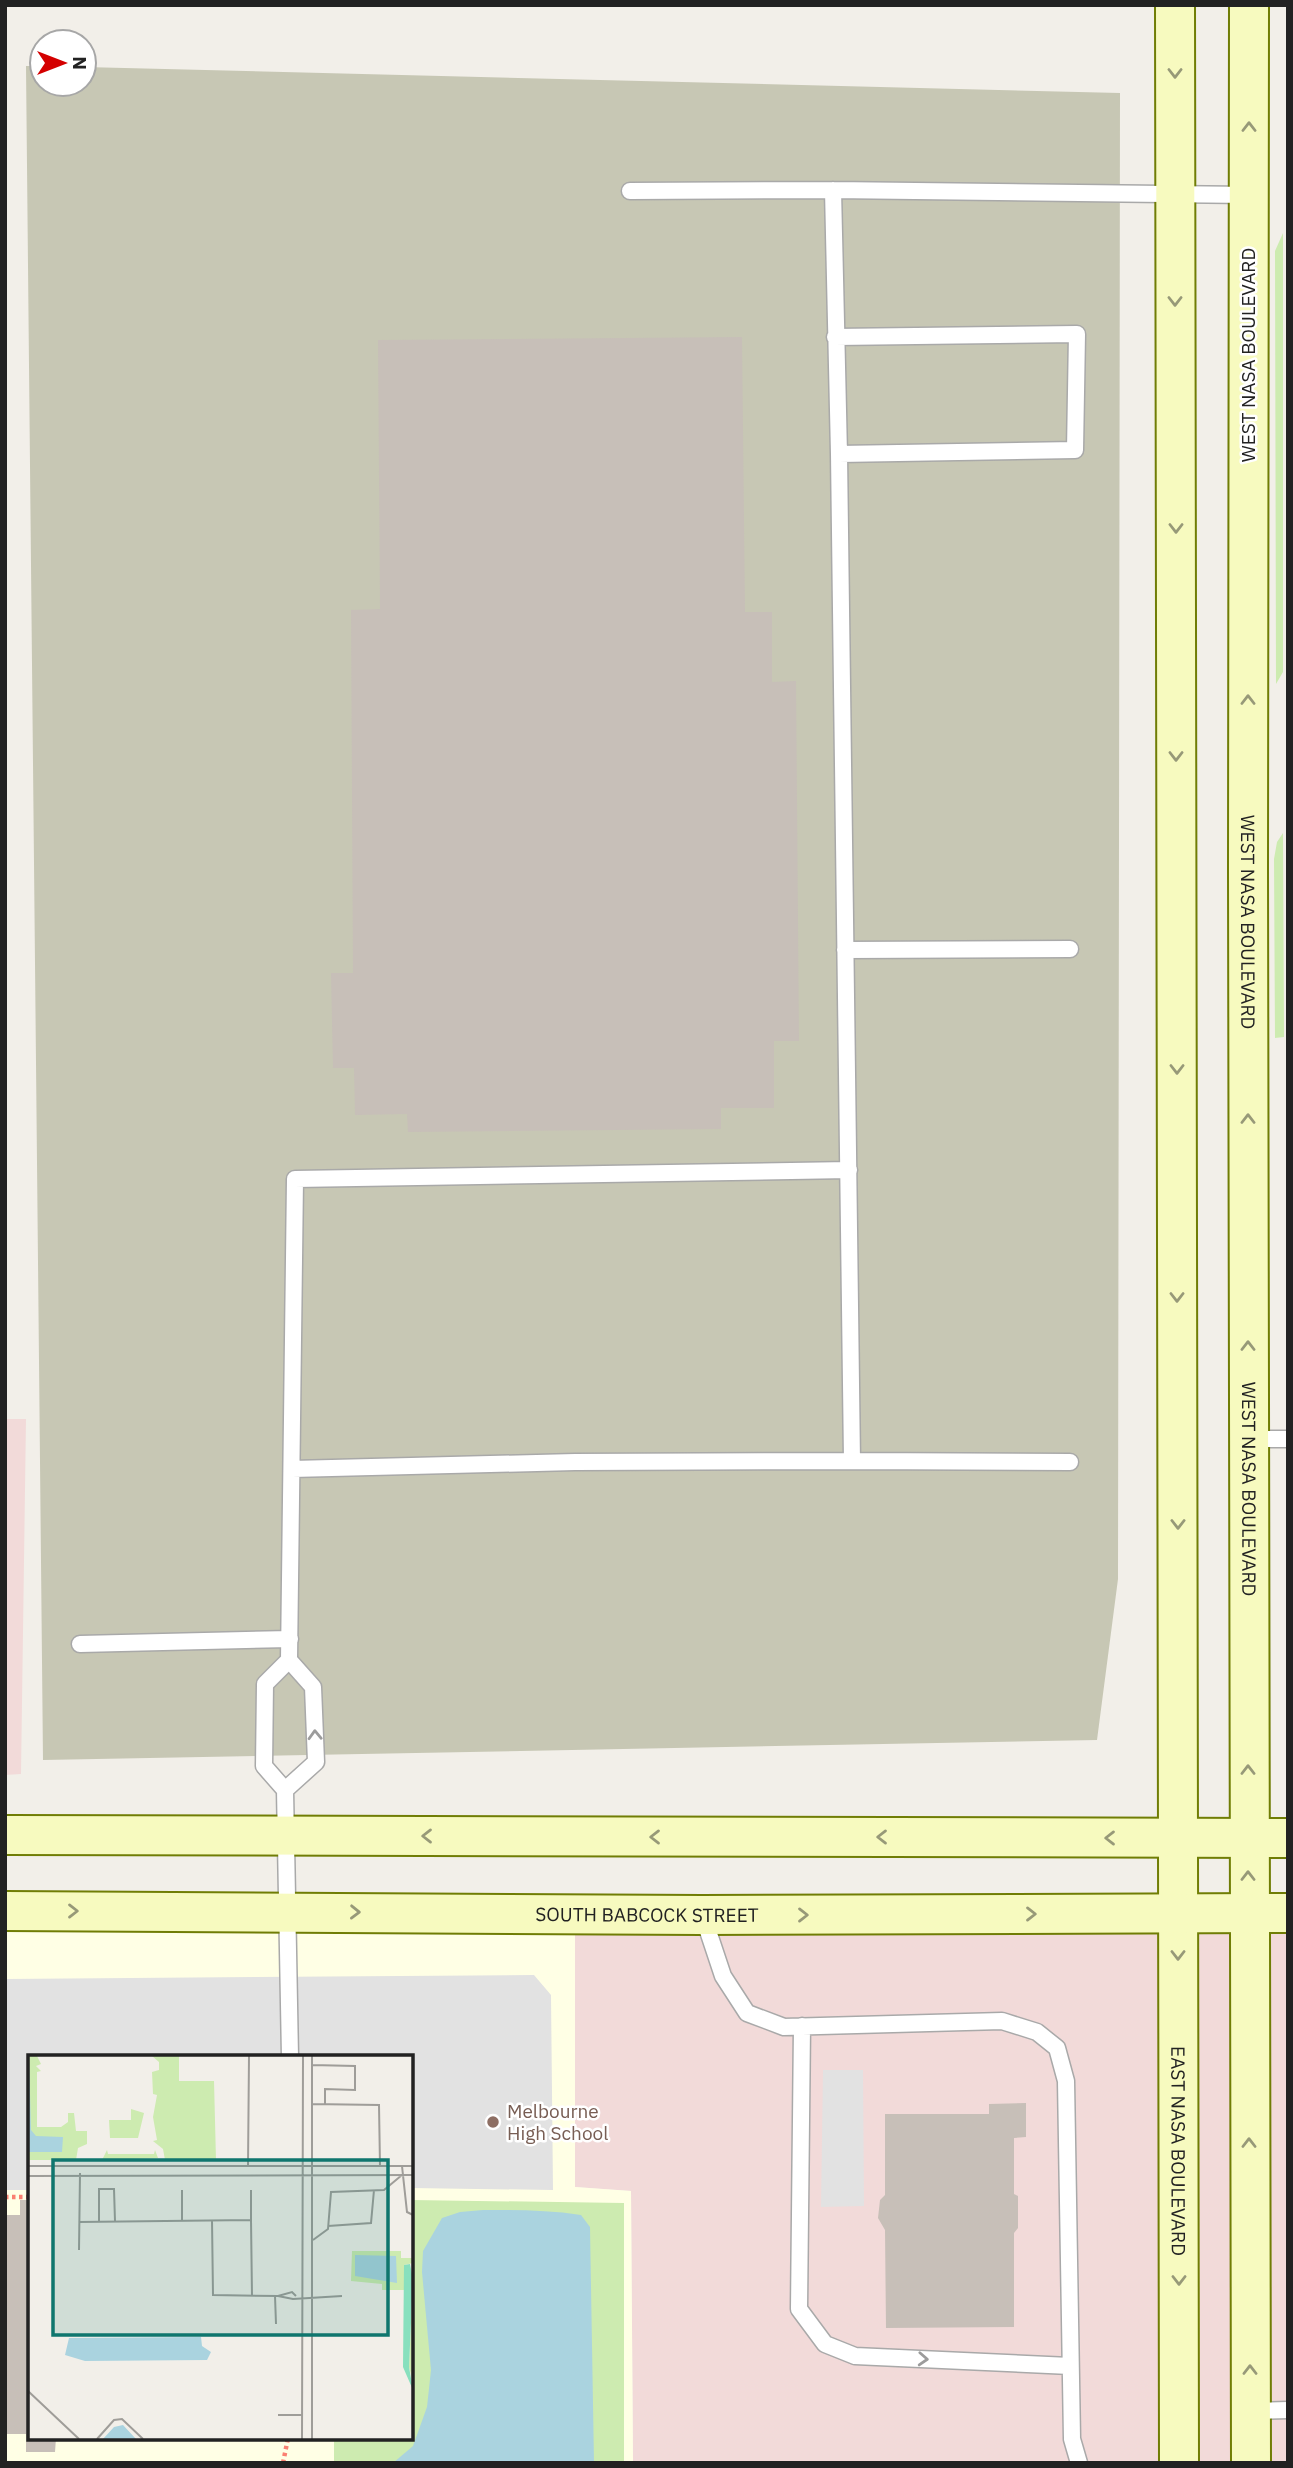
<svg xmlns="http://www.w3.org/2000/svg" width="1293" height="2468" font-family="'IBM Plex Sans',sans-serif">
	<style>
		.commercial { fill: #f2dad9 }
		.education { fill: #ffffe5; fill-rule: evenodd }
		.construction { fill: #c7c7b4 }
		.grass { fill: #cdebb0 }
		.parking { fill: #e2e2e2 }
		.water { fill: #aad3df }
		.building { fill: #c7bfb8 }
		.lines { fill: none; stroke-linecap: round; stroke-linejoin: round }
		.lane-casing { stroke: #a9a9a9; stroke-width: 19 }
		.secondary-casing { stroke: #707d05; stroke-width: 42 }
		.path { stroke: #fa8072; stroke-width: 4.5; stroke-dasharray: 3.5 3.5; stroke-linecap: butt }
		.lane { stroke: #fff; stroke-width: 16 }
		.secondary { stroke: #f7fabf; stroke-width: 38 }
		.oneway { stroke: #979978 }
		.oneway2 { stroke: #9c9c9c }
		.education-dot { fill: #8d6e63; stroke: #fff; stroke-width: 2.5 }
		.labels { text-anchor: middle; dominant-baseline: central; stroke-width: 5; stroke-linejoin: round; paint-order: stroke }
		.street-label { font-size: 19px; fill: #222; stroke: #fff }
		.education-label { font-size: 19px; fill: #785e54; stroke: #fff; text-anchor: start }
		.inset-road { fill: none; stroke: #9f9d99; stroke-width: 2 }
		.view { fill: #0f766e; fill-opacity: 0.15; stroke: #0f766e; stroke-width: 3.5 }
		.inset-edge { fill: none; stroke: #222; stroke-width: 3.5 }
	</style>
	<rect width="100%" height="100%" fill="#f2efe9"/>
	<!-- commercial -->
	<path class="commercial" d="M 5,1419 L 26,1419 L 21,1774 L 5,1775 Z
		M 575,1912 L 1288,1912 L 1288,2463 L 633,2463 L 631,2191 L 575,2187 Z"/>
	<!-- education -->
	<path class="education" d="M 5,1911 L 575,1912 L 575,2187 L 631,2191 L 633,2463 L 5,2463 ZM 30,2057 L 411,2057 L 411,2438 L 30,2438 Z"/>
	<!-- construction -->
	<path class="construction" d="M 26,66 L 42,66 L 42,84 L 84,84 L 84,67 L 1120,93 L 1118,1579 L 1097,1740 L 43,1760 Z"/>
	<!-- grass -->
	<path class="grass" d="M 1283,233 L 1283,672 L 1276,684 L 1275,251 Z
		M 1283,833 L 1284,1037 L 1275,1038 L 1274,859 L 1277,842 Z
		M 411,2200 L 624,2203 L 624,2463 L 334,2463 L 334,2438 L 411,2438 Z"/>
	<!-- parking -->
	<path class="parking" d="M 534,1975 L 551,1995 L 553,2190 L 411,2188 L 411,2057 L 30,2057 L 30,2190 L 5,2190 L 5,1979 Z
		M 823,2070 L 863,2070 L 864,2206 L 821,2207 Z"/>
	<!-- water -->
	<path class="water" d="M 483,2210 C 516,2210 548,2210 581,2215 L 590,2227 L 594,2463 L 393,2463 L 413,2446 L 427,2407 L 431,2370 L 422,2272 L 423,2251 L 442,2218 L 460,2212 Z"/>
	<!-- building -->
	<path class="building" d="M 742,337 L 745,612 L 772,612 L 772,682 L 796,681 L 799,1041 L 774,1041 L 774,1108 L 721,1108 L 721,1129 L 408,1132 L 407,1114 L 355,1115 L 354,1068 L 333,1068 L 331,973 L 353,973 L 351,610 L 380,609 L 378,340 Z
		M 1026,2103 L 1026,2137 L 1014,2138 L 1014,2194 L 1018,2196 L 1018,2228 L 1014,2233 L 1014,2327 L 886,2328 L 885,2230 L 878,2218 L 880,2200 L 885,2195 L 885,2114 L 989,2114 L 989,2104 Z
		M 20,2200 L 30,2200 L 30,2438 L 56,2438 L 55,2452 L 26,2452 L 26,2434 L 5,2434 L 5,2215 L 20,2215 Z"/>
	<g class="lines">
		<defs>
			<path id="lane" d="M 630,191 L 833,190 L 1249,195
				M 835,337 L 1077,334 L 1075,450 L 839,454
				M 845,950 L 1070,949
				M 1248,1439 L 1288,1439
				M 852,1461 L 1070,1462
				M 292,1469 L 575,1462 L 852,1461 L 839,454 L 833,190
				M 80,1644 L 290,1639
				M 289,1660 L 295,1179 L 849,1170
				M 285,1790 L 316,1762 L 313,1687 L 289,1660 L 265,1684 L 264,1766 L 285,1790 L 290,2057
				M 703,1916 L 723,1976 L 747,2013 L 784,2027 L 1002,2021 L 1037,2032 L 1057,2048 L 1066,2081 L 1072,2439 L 1079,2463
				M 802,2026 L 799,2309 L 825,2344 L 855,2356 L 1070,2366
				M 1251,2411 L 1288,2410"/>
			<g id="secondary">
				<path id="s1" d="M 1175,5 L 1179,2463"/>
				<path id="s2" d="M 1249,5 L 1248,870 L 1251,2463"/>
				<path d="M 5,1835 L 1288,1838"/>
				<path id="s3" d="M 5,1911 L 702,1915 L 1288,1913"/>
			</g>
		</defs>
		<!-- lane casing -->
		<use href="#lane" class="lane-casing"/>
		<!-- secondary casing -->
		<use href="#secondary" class="secondary-casing"/>
		<!-- path -->
		<path class="path" d="M 5,2197 L 30,2197
			M 283,2463 L 288,2438"/>
		<!-- lane -->
		<use href="#lane" class="lane"/>
		<!-- secondary -->
		<use href="#secondary" class="secondary"/>
	</g>
	<!-- one-way arrows -->
	<defs><path id="oneway-chevron" d="M-2-3.5L2.5 0L-2 3.5" fill="none" stroke-width="1.6" stroke-linecap="round" stroke-linejoin="round" transform="scale(1.75)"/></defs>
	<g class="oneway">
		<use href="#oneway-chevron" transform="translate(1175 73) rotate(90)"/>
		<use href="#oneway-chevron" transform="translate(1249 127) rotate(-90)"/>
		<use href="#oneway-chevron" transform="translate(1175 301) rotate(90)"/>
		<use href="#oneway-chevron" transform="translate(1176 528) rotate(90)"/>
		<use href="#oneway-chevron" transform="translate(1248 700) rotate(-90)"/>
		<use href="#oneway-chevron" transform="translate(1176 756) rotate(90)"/>
		<use href="#oneway-chevron" transform="translate(1177 1069) rotate(90)"/>
		<use href="#oneway-chevron" transform="translate(1248 1119) rotate(-90)"/>
		<use href="#oneway-chevron" transform="translate(1177 1297) rotate(90)"/>
		<use href="#oneway-chevron" transform="translate(1248 1346) rotate(-90)"/>
		<use href="#oneway-chevron" transform="translate(1178 1524) rotate(90)"/>
		<use href="#oneway-chevron" transform="translate(1248 1770) rotate(-90)"/>
		<use href="#oneway-chevron" transform="translate(427 1836) rotate(-180)"/>
		<use href="#oneway-chevron" transform="translate(655 1837) rotate(-180)"/>
		<use href="#oneway-chevron" transform="translate(882 1837) rotate(-180)"/>
		<use href="#oneway-chevron" transform="translate(1110 1838) rotate(-180)"/>
		<use href="#oneway-chevron" transform="translate(1248 1876) rotate(-90)"/>
		<use href="#oneway-chevron" transform="translate(73 1911)"/>
		<use href="#oneway-chevron" transform="translate(355 1912) rotate(1)"/>
		<use href="#oneway-chevron" transform="translate(1031 1914)"/>
		<use href="#oneway-chevron" transform="translate(803 1915)"/>
		<use href="#oneway-chevron" transform="translate(1178 1955) rotate(90)"/>
		<use href="#oneway-chevron" transform="translate(1249 2143) rotate(-90)"/>
		<use href="#oneway-chevron" transform="translate(1179 2280) rotate(90)"/>
		<use href="#oneway-chevron" transform="translate(1250 2370) rotate(-90)"/>
	</g>
	<g class="oneway2">
		<use href="#oneway-chevron" transform="translate(315 1735) rotate(-92)"/>
		<use href="#oneway-chevron" transform="translate(923 2359) rotate(3)"/>
	</g>
	<!-- markers -->
	<circle class="education-dot" cx="493" cy="2122" r="7"/>
	<g class="labels">
		<!-- street labels -->
		<g class="street-label">
			<text transform="translate(1248 355) rotate(-90)">WEST NASA BOULEVARD</text>
			<text stroke="none"><textPath href="#s2" startOffset="917">WEST NASA BOULEVARD</textPath></text>
			<text stroke="none"><textPath href="#s2" startOffset="1484">WEST NASA BOULEVARD</textPath></text>
			<text stroke="none"><textPath href="#s3" startOffset="642">SOUTH BABCOCK STREET</textPath></text>
			<text stroke="none"><textPath href="#s1" startOffset="2146">EAST NASA BOULEVARD</textPath></text>
		</g>
		<!-- education labels -->
		<g class="education-label">
			<text x="507" y="2111">Melbourne<tspan x="507" dy="22">High School</tspan></text>
		</g>
	</g>
	<!-- overview -->
	<g transform="translate(28 2055)">
		<rect width="385" height="385" fill="#f2efe9"/>
		<path d="M 0,1 L 9,1 L 13,9 L 8,11 L 13,16 L 9,17 L 9,72 L 33,72 L 40,67 L 40,58 L 46,58 L 48,76 L 59,76 L 59,89 L 50,93 L 48,105 L 0,105 ZM 124,1 L 151,1 L 151,26 L 186,26 L 188,105 L 137,105 L 135,94 L 125,86 L 129,85 L 125,62 L 129,40 L 125,39 L 124,17 L 131,15 L 131,7 ZM 103,54 L 116,58 L 110,83 L 82,83 L 81,65 L 103,65 ZM 79,95 L 80,99 L 126,99 L 127,95 L 130,103 L 74,105 ZM 324,196 L 373,196 L 373,203 L 385,203 L 385,208 L 376,210 L 376,235 L 354,235 L 354,229 L 323,226 ZM 385,224 L 385,327 L 381,312 Z" fill="#cdebb0"/>
		<path d="M 382,209 L 385,224 L 381,312 L 385,335 L 375,312 L 376,210 Z" fill="#88e0be"/>
		<path d="M 1,3 L 3,75 L 8,81 L 35,82 L 34,97 L 0,97 ZM 327,200 L 368,201 L 369,228 L 327,221 ZM 173,282 L 174,291 L 183,297 L 179,305 L 57,306 L 37,300 L 41,283 ZM 95,370 L 108,384 L 75,384 L 86,372 Z" fill="#aad3df"/>
		<path class="inset-road" d="M 284,10 L 327,11 L 327,35 L 297,34 L 297,49M 284,49 L 351,50 L 352,111M 0,111 L 385,111M 220,111 L 221,1M 374,111 L 379,157 L 385,160M 0,121 L 385,120M 154,135 L 154,166M 184,165 L 185,240 L 250,241M 223,165 L 223,135M 51,167 L 223,165 L 224,241M 71,167 L 71,134 L 86,134 L 87,166M 300,171 L 343,168 L 346,135M 285,185 L 300,174 L 303,137 L 356,135 L 374,120M 51,195 L 52,118M 247,241 L 248,269M 268,241 L 264,237 L 250,241 L 265,244 L 314,241M 0,336 L 51,384M 250,360 L 274,360M 69,384 L 86,365 L 94,364 L 115,384M 274,384 L 275,1M 284,384 L 284,1"/>
		<path class="view" d="M 25,105 L 360,105 L 360,280 L 25,280 Z"/>
		<rect width="385" height="385" class="inset-edge"/>
	</g>
	<!-- border -->
	<rect width="1293" height="2468" fill="none" stroke="#222222" stroke-width="14"/>
	<!-- north arrow -->
	<g transform="translate(63 63) rotate(90)"><circle r="33" fill="#ffffff" stroke="#a7a7a7" stroke-width="2"/>
	<path d="M0-5L12 26L0 18L-12 26Z" fill="#d40000"/>
	<text y="-10" font-size="19" font-weight="bold" text-anchor="middle" fill="#222222">N</text>
	</g>
</svg>
